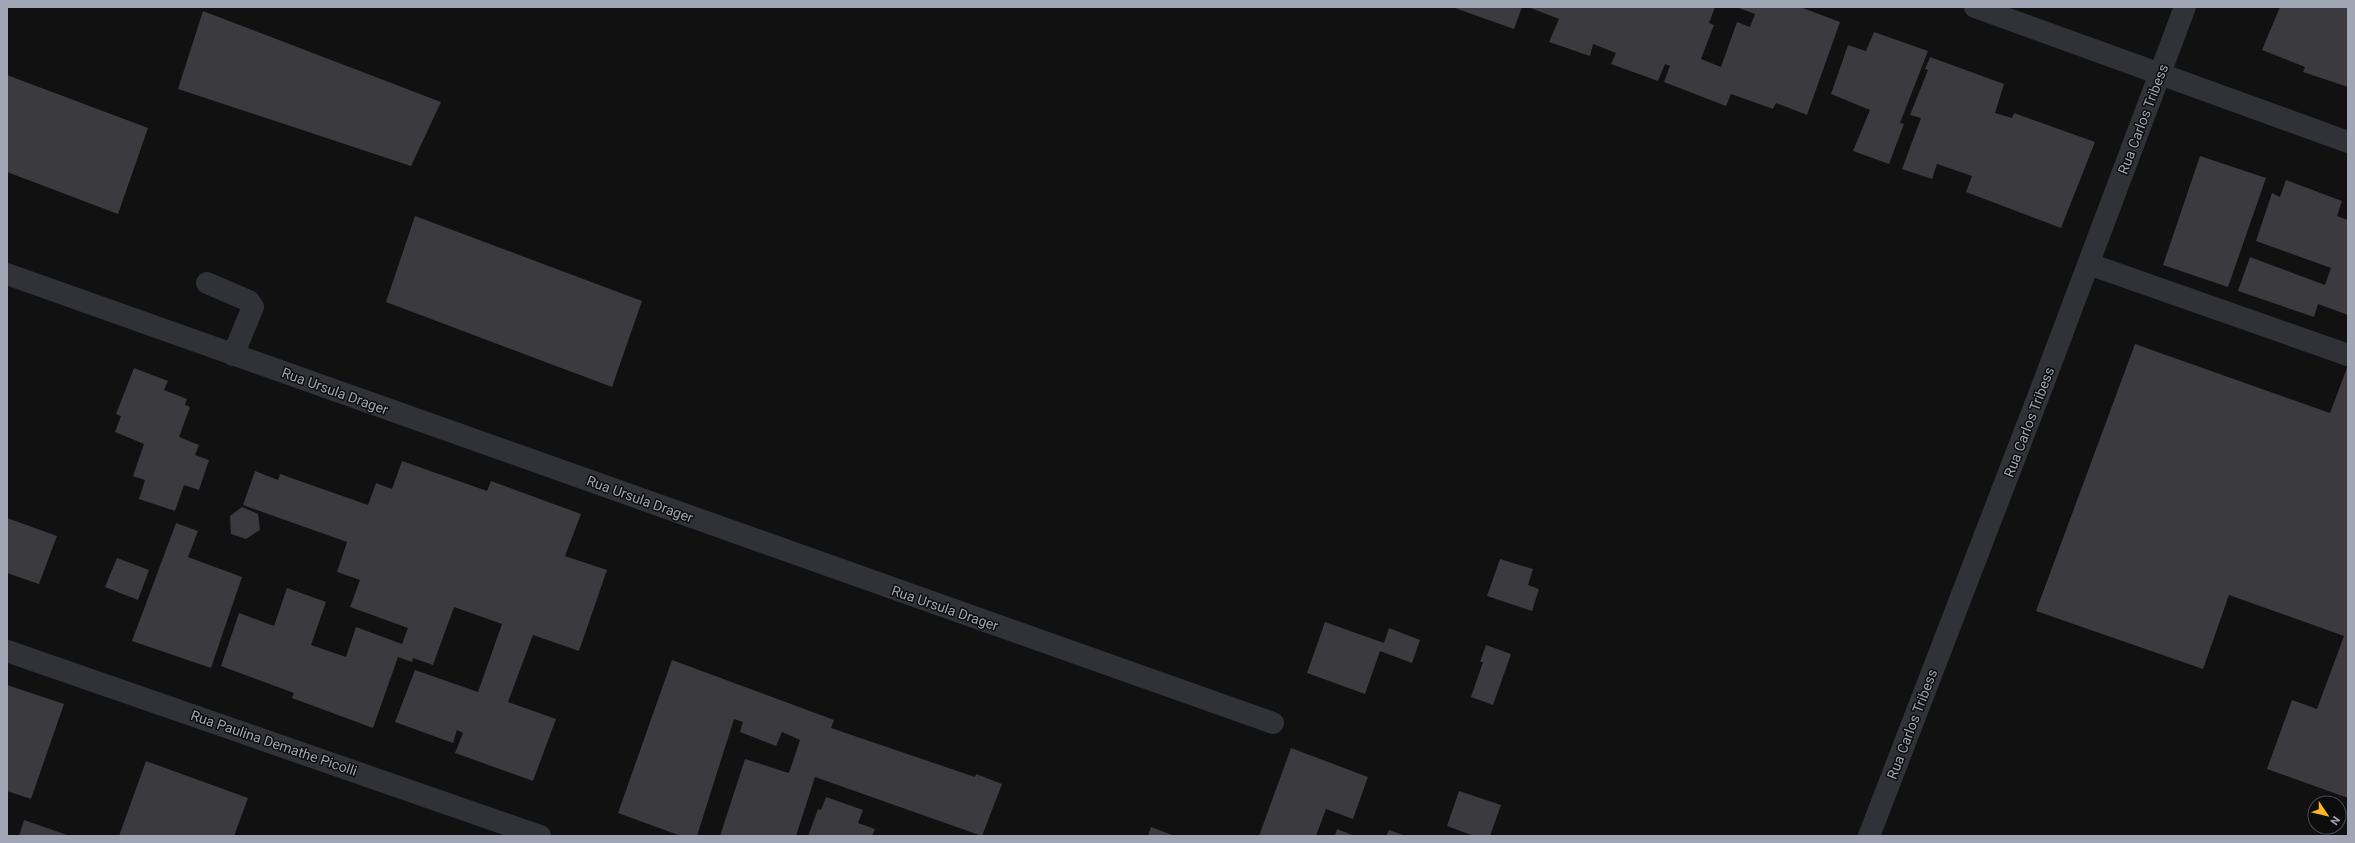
<svg xmlns="http://www.w3.org/2000/svg" width="2355" height="843" font-family="Roboto,sans-serif">
	<style>
		.building { fill: #3a3a3f }
		.lines { fill: none; stroke-linecap: round; stroke-linejoin: round }
		.minor { stroke: #313238; stroke-width: 22 }
		.labels { text-anchor: middle; dominant-baseline: central; stroke-width: 3; stroke-linejoin: round; paint-order: stroke }
		.street-label { font-size: 14px; fill: #a0a6b4; stroke: #0c0c0d }
	</style>
	<rect width="100%" height="100%" fill="#111112"/>
	<!-- building -->
	<path class="building" d="M 1452,7 L 1522,7 L 1514,29 Z
		M 1528,7 L 1715,7 L 1709,23 L 1714,25 L 1701,59 L 1721,67 L 1737,22 L 1750,27 L 1755,14 L 1736,7 L 1800,7 L 1840,22 L 1807,115 L 1776,103 L 1773,109 L 1731,94 L 1726,106 L 1664,82 L 1670,66 L 1665,64 L 1658,81 L 1611,64 L 1616,53 L 1593,44 L 1590,56 L 1549,42 L 1559,19 Z
		M 2280,7 L 2348,7 L 2348,87 L 2303,72 L 2305,67 L 2262,50 Z
		M 203,11 L 441,102 L 411,166 L 178,89 Z
		M 1874,32 L 1928,51 L 1900,123 L 1904,124 L 1889,164 L 1853,151 L 1870,110 L 1831,94 L 1848,45 L 1866,51 Z
		M 1930,57 L 2004,84 L 1995,113 L 2012,118 L 2014,113 L 2095,142 L 2061,228 L 1966,192 L 1972,176 L 1937,164 L 1932,179 L 1902,169 L 1921,118 L 1910,115 L 1928,70 L 1925,69 Z
		M 7,75 L 148,128 L 118,214 L 7,172 Z
		M 2200,156 L 2266,178 L 2228,287 L 2163,265 Z
		M 2286,180 L 2342,201 L 2337,216 L 2348,220 L 2348,315 L 2318,304 L 2314,317 L 2238,291 L 2250,257 L 2325,285 L 2331,268 L 2256,241 L 2272,193 L 2280,197 Z
		M 415,216 L 642,301 L 612,387 L 386,302 Z
		M 2135,344 L 2330,413 L 2348,365 L 2348,798 L 2267,769 L 2292,700 L 2317,709 L 2344,636 L 2229,595 L 2203,669 L 2036,611 Z
		M 134,368 L 168,381 L 164,390 L 187,399 L 185,405 L 190,407 L 179,437 L 199,445 L 195,455 L 209,460 L 199,490 L 184,485 L 175,511 L 139,499 L 145,480 L 133,476 L 144,444 L 115,432 L 121,416 L 116,414 Z
		M 402,461 L 487,491 L 491,481 L 581,514 L 565,556 L 607,570 L 579,651 L 533,635 L 508,702 L 556,719 L 533,781 L 455,753 L 463,733 L 457,730 L 453,743 L 395,722 L 415,670 L 478,692 L 502,624 L 454,607 L 433,665 L 413,658 L 412,662 L 398,657 L 373,728 L 292,698 L 294,693 L 221,666 L 239,613 L 274,626 L 287,588 L 326,602 L 311,645 L 346,657 L 356,627 L 402,644 L 408,628 L 350,607 L 360,580 L 337,572 L 347,542 L 243,505 L 255,471 L 278,480 L 280,474 L 368,505 L 376,483 L 392,489 Z
		M 242,507 L 258,514 L 260,530 L 246,539 L 231,534 L 230,516 Z
		M 7,518 L 57,536 L 39,584 L 7,573 Z
		M 176,523 L 198,531 L 188,557 L 242,577 L 211,668 L 132,641 Z
		M 117,558 L 149,570 L 138,600 L 105,587 Z
		M 1500,559 L 1533,569 L 1528,585 L 1539,589 L 1532,611 L 1487,596 Z
		M 1325,622 L 1384,643 L 1389,628 L 1420,640 L 1412,663 L 1380,651 L 1365,694 L 1307,673 Z
		M 1486,645 L 1511,654 L 1493,705 L 1471,697 L 1483,662 L 1480,662 Z
		M 672,660 L 834,720 L 831,728 L 975,777 L 976,774 L 1002,784 L 982,836 L 815,777 L 796,836 L 720,836 L 745,759 L 789,773 L 800,740 L 782,732 L 776,746 L 740,732 L 743,722 L 734,719 L 697,836 L 681,836 L 618,813 Z
		M 7,685 L 64,704 L 31,799 L 7,791 Z
		M 1291,748 L 1368,777 L 1353,819 L 1326,809 L 1316,836 L 1259,836 Z
		M 146,761 L 248,798 L 234,836 L 119,836 Z
		M 1459,791 L 1501,805 L 1490,836 L 1474,836 L 1447,826 Z
		M 826,797 L 863,810 L 858,823 L 875,829 L 872,836 L 808,836 L 818,809 L 821,810 Z
		M 24,820 L 70,836 L 19,836 Z
		M 1151,827 L 1175,836 L 1148,836 Z
		M 1337,829 L 1355,836 L 1335,836 Z
		M 1389,830 L 1406,836 L 1386,836 Z"/>
	<g class="lines">
		<!-- minor -->
		<path class="minor" d="M 1975,7 L 2348,142
			M 2089,264 L 2348,355
			M 7,274 L 1273,723
			M 207,283 L 249,301 L 253,307 L 233,355
			M 7,651 L 540,836
			M 1869,836 L 2045,379 L 2185,7"/>
	</g>
	<g class="labels">
		<!-- street labels -->
		<g class="street-label">
			<text transform="translate(2143 119) rotate(-69)">Rua Carlos Tribess</text>
			<text transform="translate(335 391) rotate(20)">Rua Ursula Drager</text>
			<text transform="translate(2029 422) rotate(-69)">Rua Carlos Tribess</text>
			<text transform="translate(640 499) rotate(20)">Rua Ursula Drager</text>
			<text transform="translate(945 608) rotate(19)">Rua Ursula Drager</text>
			<text transform="translate(1912 724) rotate(-69)">Rua Carlos Tribess</text>
			<text transform="translate(274 743) rotate(19)">Rua Paulina Demathe Picolli</text>
		</g>
	</g>
	<!-- border -->
	<rect width="2355" height="843" fill="none" stroke="#a0a6b4" stroke-width="16"/>
	<!-- north arrow -->
	<g transform="translate(2327 815) rotate(125)"><circle r="19" fill="#0c0c0d" stroke="#474a50"/>
	<path d="M0-3L7 15L0 10L-7 15Z" fill="#ffb71c"/>
	<text y="-6" font-size="11" font-weight="bold" text-anchor="middle" fill="#a0a6b4">N</text>
	</g>
</svg>
